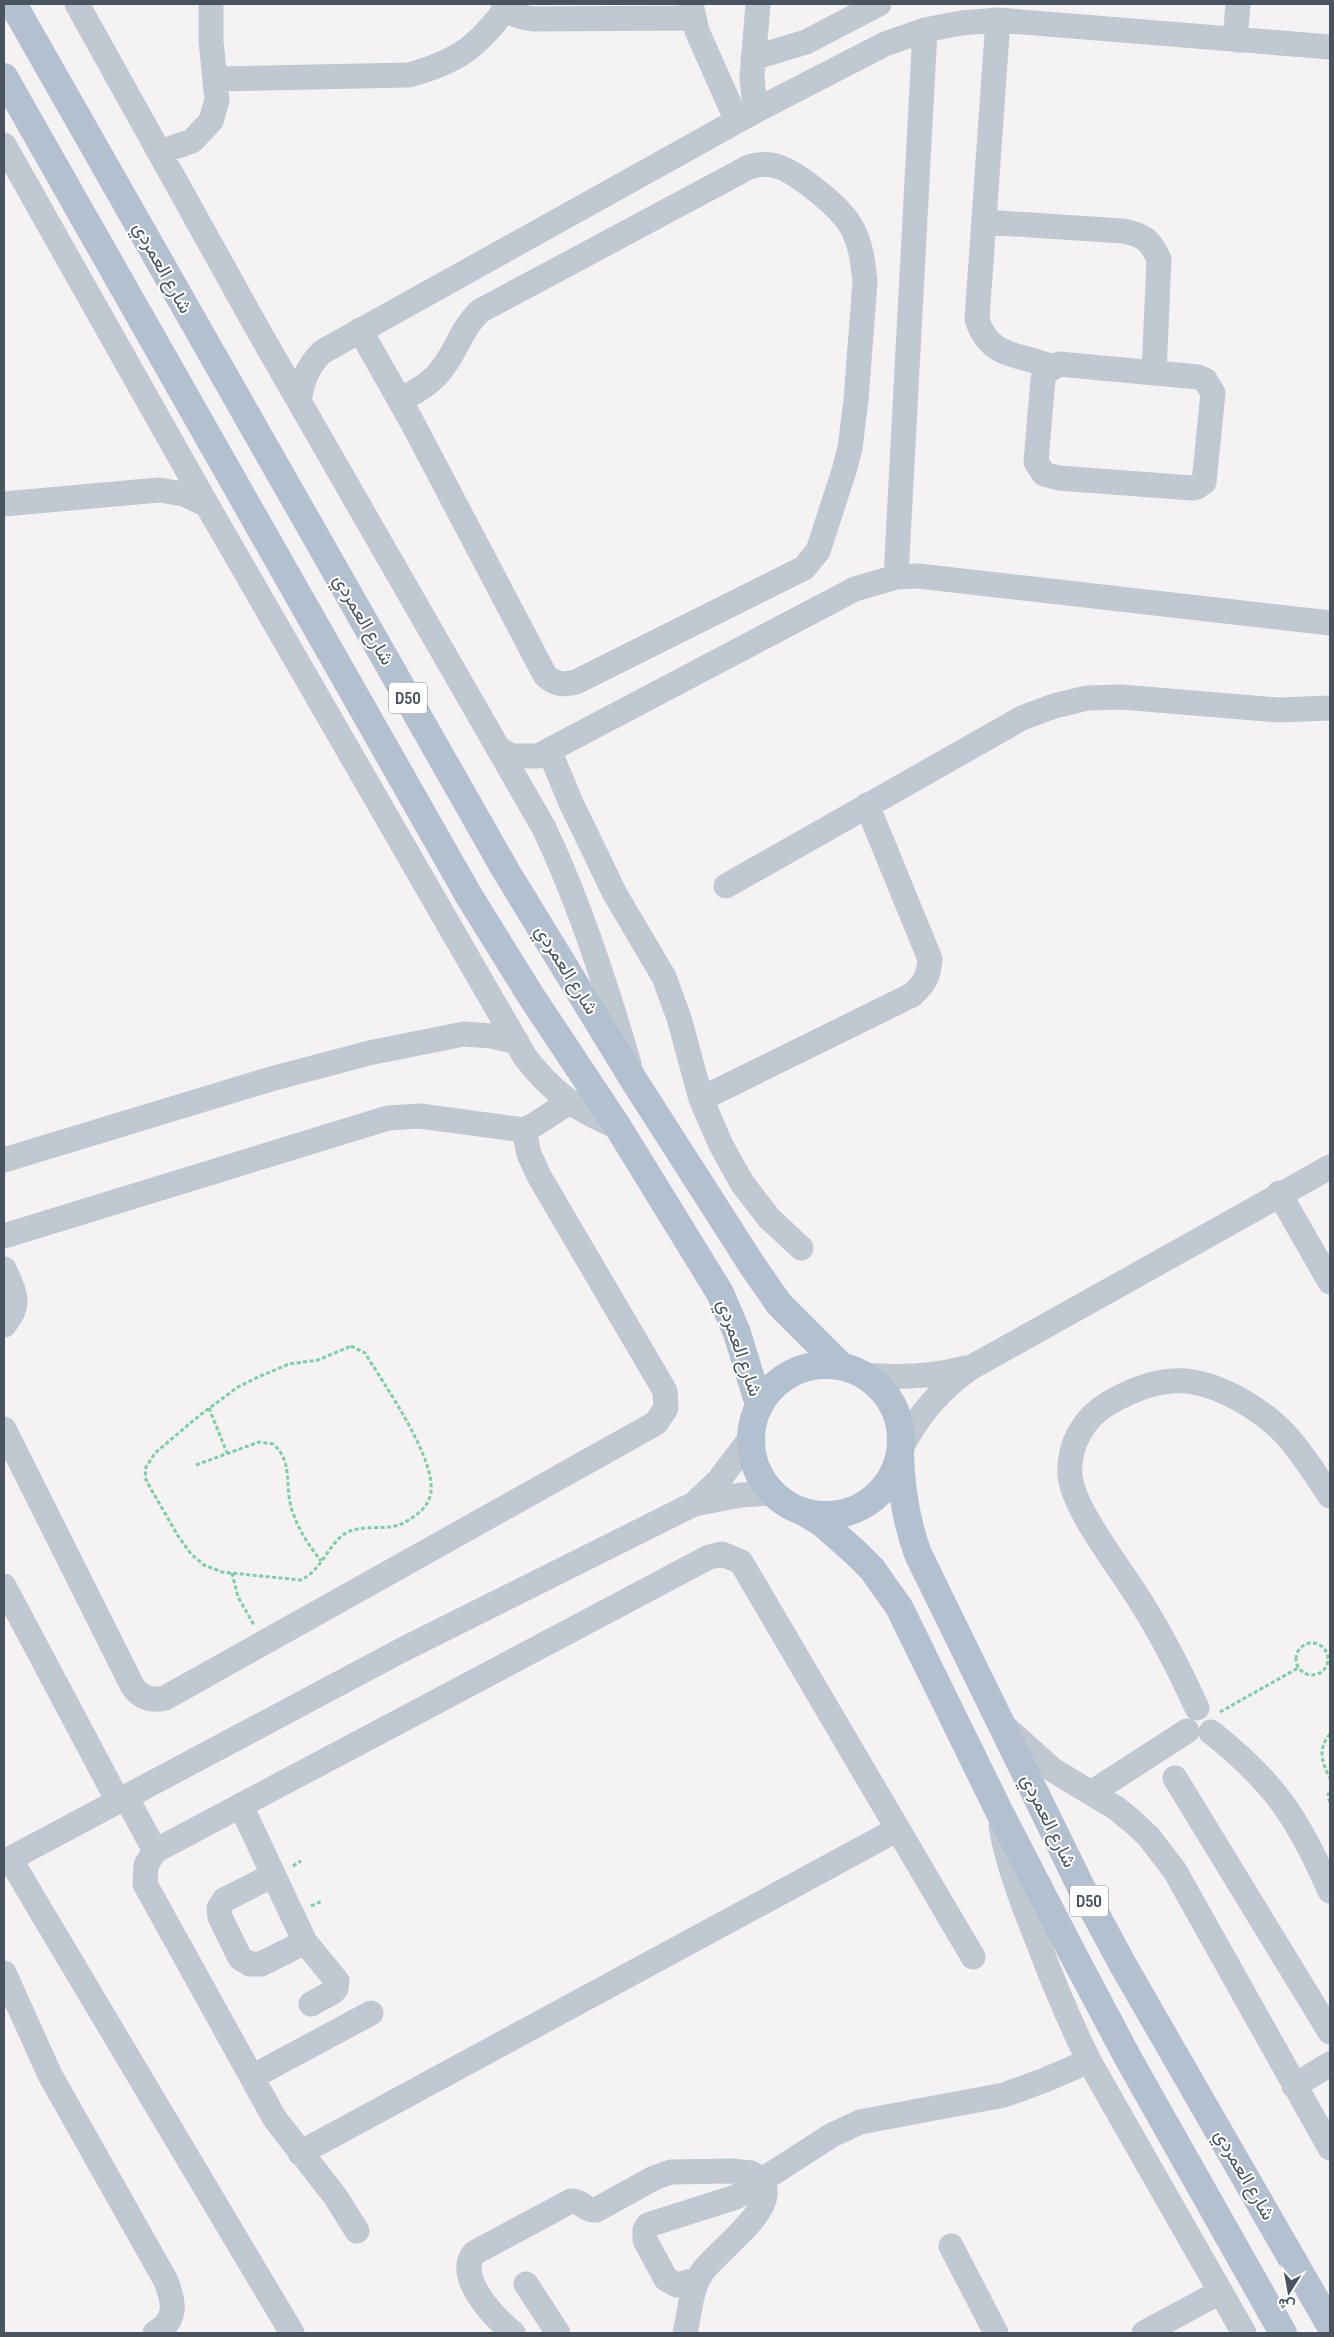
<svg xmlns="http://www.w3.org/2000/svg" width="1334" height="2337" font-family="'Sofia Sans Condensed',Vazirmatn,sans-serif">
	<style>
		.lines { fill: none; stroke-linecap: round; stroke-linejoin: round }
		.path { stroke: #7acfa8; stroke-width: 3; stroke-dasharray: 4 2.5; stroke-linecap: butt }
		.minor { stroke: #c0c9d1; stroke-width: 25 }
		.major { stroke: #b2c0d0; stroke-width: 28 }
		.labels { text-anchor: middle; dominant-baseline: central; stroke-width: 4; stroke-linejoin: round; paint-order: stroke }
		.shield { fill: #fff; stroke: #808790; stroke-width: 1 }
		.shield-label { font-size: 18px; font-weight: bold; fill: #4a5460 }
		.street-label { font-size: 19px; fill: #4a5460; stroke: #fff }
	</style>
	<rect width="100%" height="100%" fill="#f4f2f2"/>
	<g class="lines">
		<!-- path -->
		<path class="path" d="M 351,1346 L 365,1353 C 383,1383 440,1463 430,1496 C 427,1508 417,1515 407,1521 C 389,1533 367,1523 348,1532 C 328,1542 322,1572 300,1580 L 222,1572 L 204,1565 L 191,1554 L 178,1536 L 147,1482 L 145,1477 L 146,1467 L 155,1453 L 200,1415 L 238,1387 L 256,1378 L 289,1364 L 318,1360 Z
			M 209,1408 L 227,1453
			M 196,1465 L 259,1442 L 273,1444 C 294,1462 284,1487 292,1510 C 298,1529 309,1546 321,1561
			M 232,1573 L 238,1597 L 254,1625
			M1296 1659a16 16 0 1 1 32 0a16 16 0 1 1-32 0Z
			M 1220,1712 L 1298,1668
			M 1330,1734 C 1317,1749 1322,1763 1330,1778
			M 1330,1793 L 1328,1794 L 1330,1803
			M 293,1866 L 301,1861
			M 311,1906 L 322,1901"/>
		<!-- minor -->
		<path class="minor" d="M 77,4 L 257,328 L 544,828 C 580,904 606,984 629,1064
			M 503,4 C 509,15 521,17 533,19 L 694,18
			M 691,4 L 697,31 L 737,121
			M 998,20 L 977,319 C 989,359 1019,353 1052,367
			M 1235,40 L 1238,4
			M 753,58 L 806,42 L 879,4
			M 216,79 L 409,75 C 456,62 477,48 506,8
			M 755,111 L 752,77 L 758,4
			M 4,145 L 207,505 L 525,1057 C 551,1091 579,1112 618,1127
			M 160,152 L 192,141 L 211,121 L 217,100 L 211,41 L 211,4
			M 984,222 L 1123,231 C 1144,235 1150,240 1159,259 L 1154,373
			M 360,330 L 412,422 L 545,675 C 555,685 564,685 576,682 L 804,568 L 818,551 L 844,471 L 850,448 L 856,400 L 865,282 C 863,262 861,243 851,226 C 840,207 793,168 772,165 C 764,164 756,165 749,167 L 480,311 C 460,330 457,351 441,370 C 431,384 414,392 400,401
			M 1059,364 L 1198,377 L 1205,380 L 1213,393 L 1204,482 L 1197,487 L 1192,488 L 1059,478 L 1044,474 L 1036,462 L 1043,379 L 1046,372 Z
			M 299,401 C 302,381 308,366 322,352 L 755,111 L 885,44 L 925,30 L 961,23 L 998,20 L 1330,47
			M 4,504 L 159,490 L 184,494 L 207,505
			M 896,577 L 925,30
			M 500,750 L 512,756 L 538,756 L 855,589 L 896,577 L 918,576 L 1330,623
			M 549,750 L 571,803 L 615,894 L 664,977 L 679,1018 L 701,1099 L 721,1145 L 742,1183 L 769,1218 L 801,1248
			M 726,886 L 1022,718 L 1054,706 L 1087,698 L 1121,697 L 1279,710 L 1330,708
			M 701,1099 L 912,995 C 925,984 929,975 930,959 L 867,805
			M 4,1160 L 271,1079 L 369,1053 L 464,1034 L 491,1036 L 517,1042
			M 1279,1193 L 1330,1282
			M 4,1236 L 388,1118 L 420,1116 L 524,1130 L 534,1125 L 568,1103
			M 4,1269 C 14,1292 23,1304 4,1325
			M 863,1375 C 898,1378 931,1377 965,1368
			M 4,1429 L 133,1687 C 141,1698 152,1701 165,1698 L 656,1423 L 666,1408 L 665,1391 L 539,1176 L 529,1154 L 524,1130
			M 900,1450 C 918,1415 940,1389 972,1367 L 1330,1167
			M 694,1504 L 719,1480 L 750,1439
			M 4,1586 L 118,1801
			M 1197,1708 C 1181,1673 1164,1639 1144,1607 C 1125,1574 1073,1511 1070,1475 C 1068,1446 1083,1418 1109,1403 C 1159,1374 1195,1373 1244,1402 C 1259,1411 1274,1422 1286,1435 C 1303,1454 1316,1475 1330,1496
			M 1005,1727 L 1053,1770 L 1116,1808 L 1133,1822 L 1149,1837 L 1175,1871 L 1330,2148
			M 1211,1732 C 1274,1782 1298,1818 1330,1891
			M 1175,1778 L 1330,2032
			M 1091,1793 L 1187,1731
			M 126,1797 L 155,1851
			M 241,1806 L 305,1942 L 337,1981 L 336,1989 L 333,1992 L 311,2004
			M 1001,1826 C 1008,1867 1023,1904 1038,1942 C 1053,1982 1070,2022 1089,2061 L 1244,2333
			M 10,1859 L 292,2333
			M 4,1862 L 400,1651 L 694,1504 L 741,1495 L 772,1493
			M 273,1875 L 224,1900 L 219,1908 L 220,1917 L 240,1958 L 250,1964 L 261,1964 L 305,1942
			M 4,1973 L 50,2075 L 166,2281 C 174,2302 178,2320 155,2333
			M 252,2077 L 371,2013
			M 1294,2086 L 1330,2064
			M 300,2153 L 898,1829
			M 357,2231 L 335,2196 L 275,2119 L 145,1884 L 146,1865 L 155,1851 L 709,1557 L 722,1554 L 741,1562 L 973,1957
			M 951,2246 L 996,2333
			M 698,2279 L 677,2285 L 666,2279 L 645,2240 L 645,2230 L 648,2225 L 736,2197 L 832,2135 L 860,2122 L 1004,2095 L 1045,2080 L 1089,2061
			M 526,2284 L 558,2333
			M 513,2333 C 495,2318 455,2278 474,2253 L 571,2201 C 581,2200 585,2211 596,2210 L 654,2178 L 671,2172 L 732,2171 L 751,2173 C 798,2198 714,2251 701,2274 C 690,2291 690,2314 685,2333
			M 1144,2333 L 1220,2292"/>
		<!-- major -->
		<path class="major" d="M 13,4 L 506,871 L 633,1079 L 752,1265 L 779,1304 L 841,1366
			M 4,77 L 469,896 L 531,996 L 618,1127 L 720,1293 L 737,1333 L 759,1405
			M751 1440a75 75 0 1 1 150 0a75 75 0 1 1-150 0Z
			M 900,1455 C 901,1490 906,1521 918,1554 L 1081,1887 L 1123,1965 L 1330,2325
			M 802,1511 L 822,1523 L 856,1553 L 872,1569 L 899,1607 L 999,1811 L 1076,1960 L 1128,2058 L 1283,2333"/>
	</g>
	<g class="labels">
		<!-- shield labels -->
		<g class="shield">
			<rect x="389" y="682.5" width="38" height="31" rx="4"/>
			<rect x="1070" y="1885.5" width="38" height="31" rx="4"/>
		</g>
		<g class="shield-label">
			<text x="408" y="698">D50</text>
			<text x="1089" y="1901">D50</text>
		</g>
		<!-- street labels -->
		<g class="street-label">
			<text transform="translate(162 268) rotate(61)">شارع العمردي</text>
			<text transform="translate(363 620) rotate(60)">شارع العمردي</text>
			<text transform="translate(566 970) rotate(58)">شارع العمردي</text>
			<text transform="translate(739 1348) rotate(71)">شارع العمردي</text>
			<text transform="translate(1048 1821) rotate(64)">شارع العمردي</text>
			<text transform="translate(1244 2175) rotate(60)">شارع العمردي</text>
		</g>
	</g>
	<!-- border -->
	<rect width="1334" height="2337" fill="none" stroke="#4a5460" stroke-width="10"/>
	<!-- north arrow -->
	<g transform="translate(1289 2292) rotate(191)" stroke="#ffffff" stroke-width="4" paint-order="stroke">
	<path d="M0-4L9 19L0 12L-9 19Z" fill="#4a5460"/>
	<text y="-8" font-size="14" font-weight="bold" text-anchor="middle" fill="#4a5460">ش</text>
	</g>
</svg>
